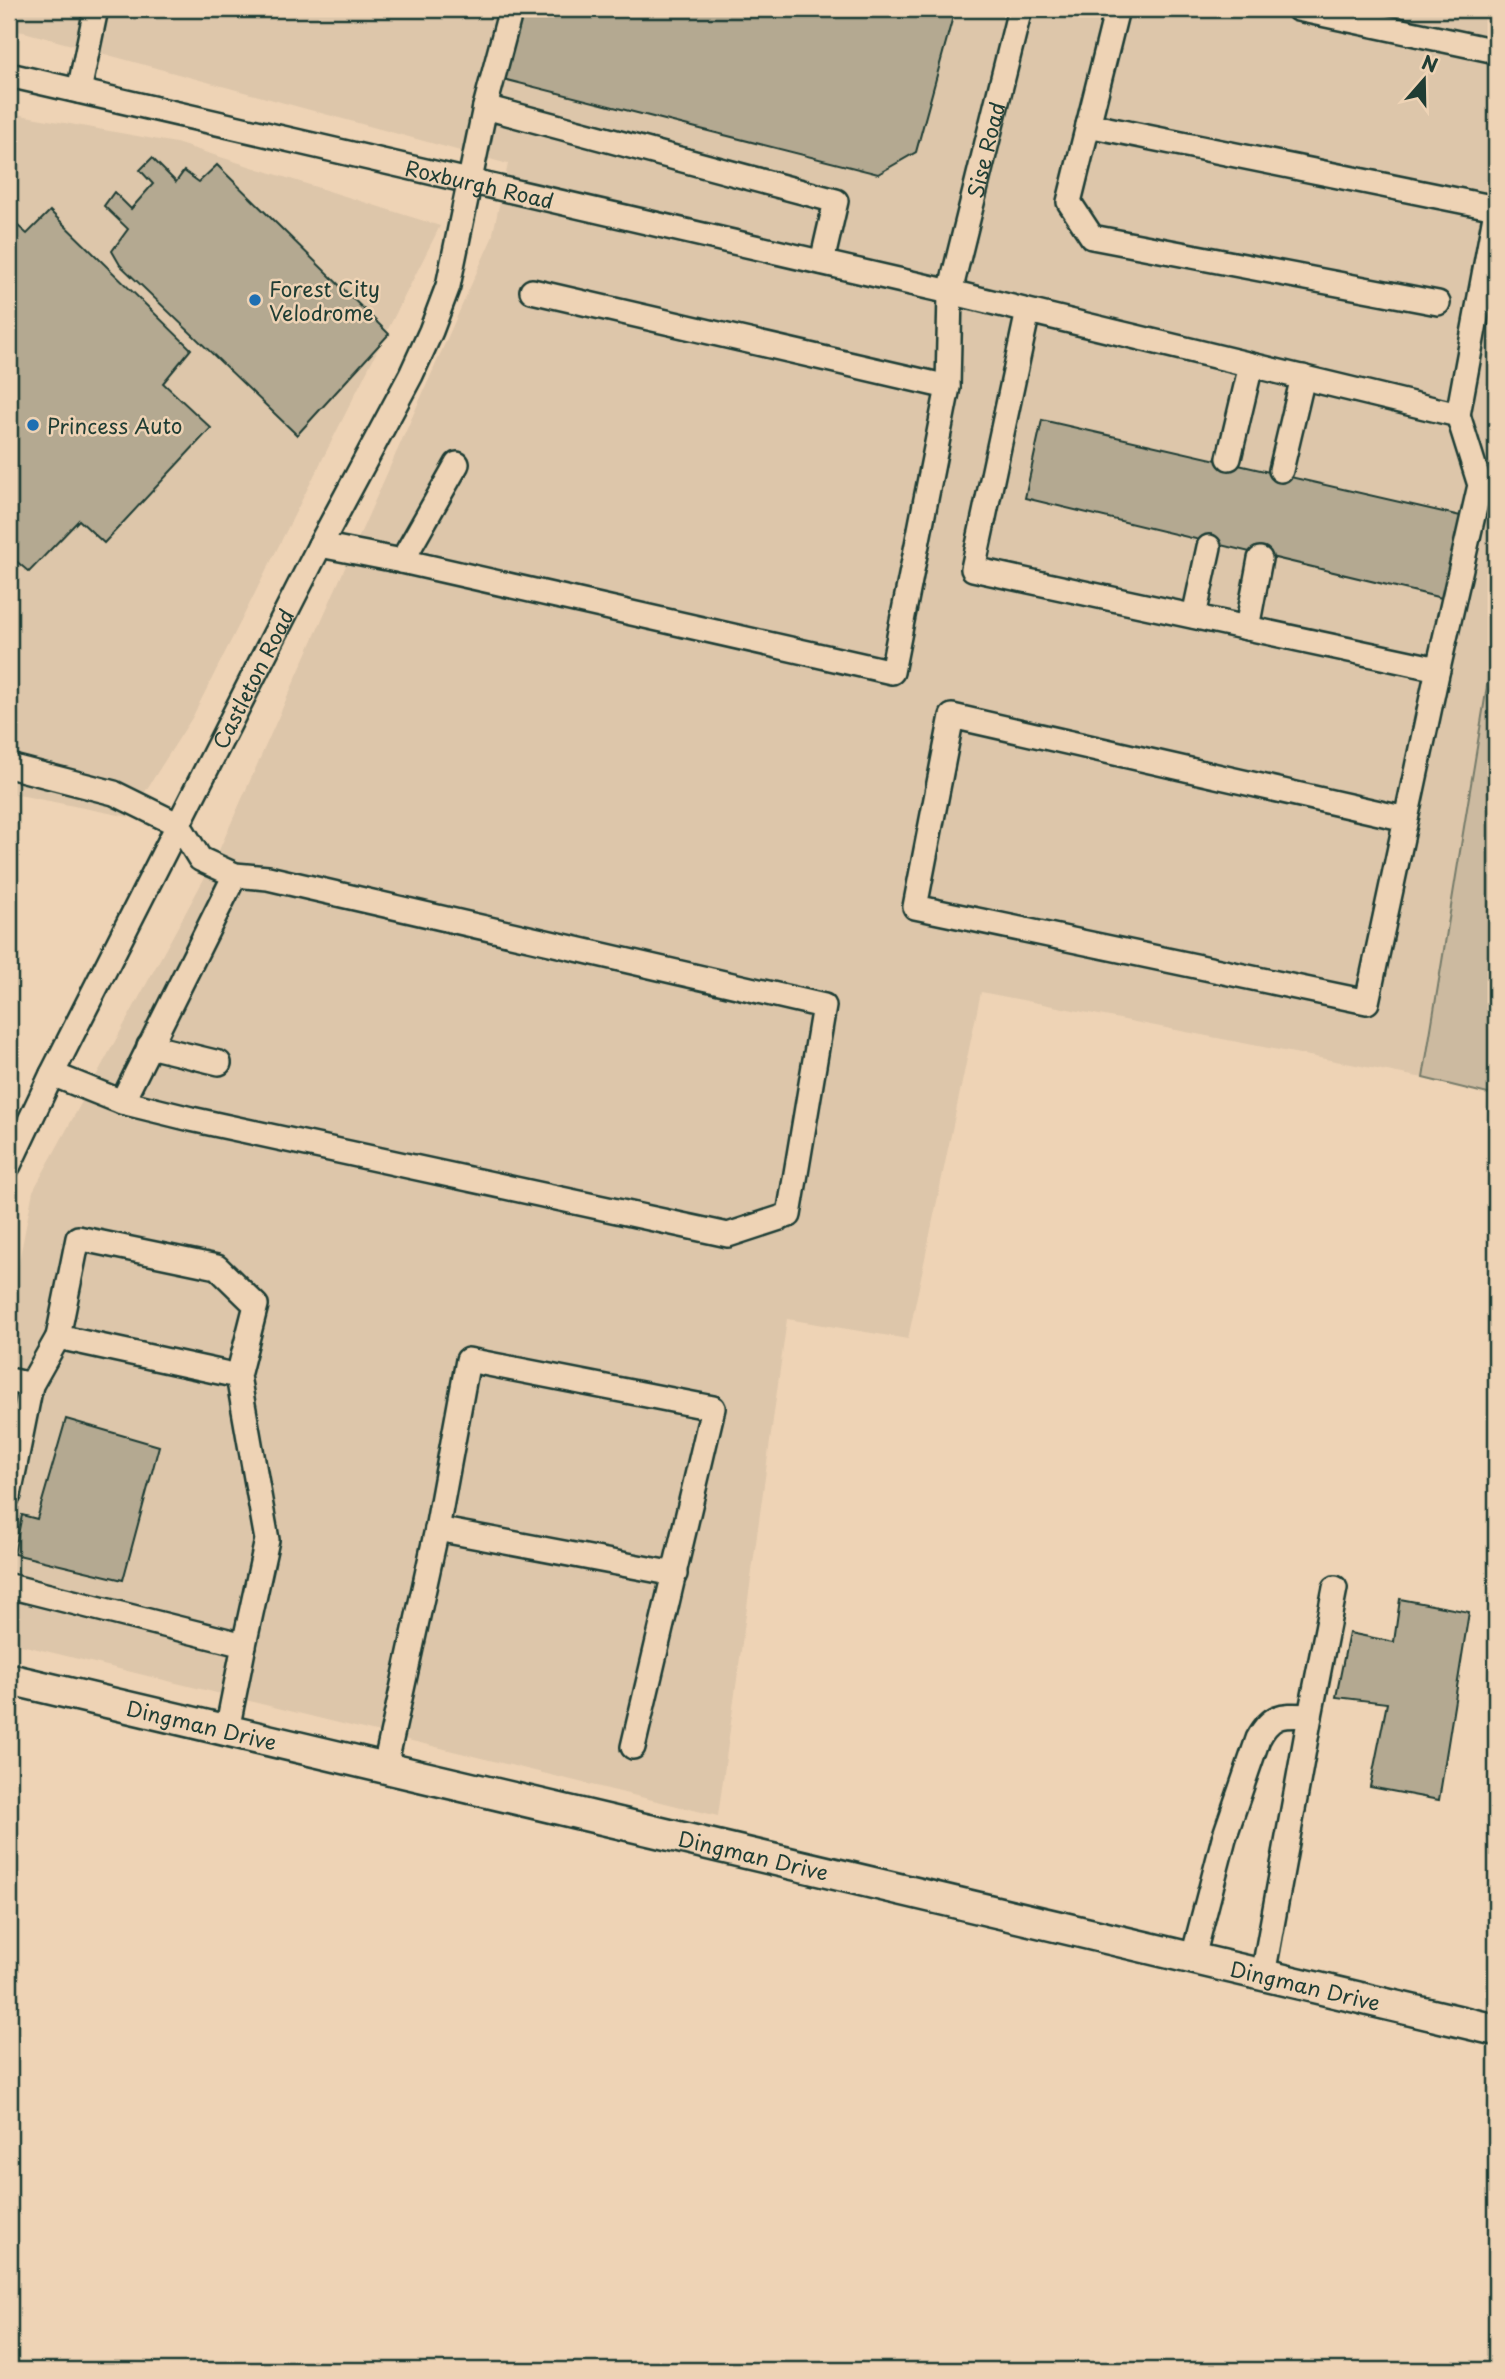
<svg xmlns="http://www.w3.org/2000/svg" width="1505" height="2379" font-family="'Playpen Sans',sans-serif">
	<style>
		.built { fill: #ddc6aa }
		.green { fill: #ccbaa0; stroke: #767c6a; stroke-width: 2 }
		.building { fill: #b4a991; stroke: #1f3d34; stroke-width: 2 }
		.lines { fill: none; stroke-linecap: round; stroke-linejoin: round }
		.minor-casing { stroke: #1f3d34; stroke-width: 28 }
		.major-casing { stroke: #1f3d34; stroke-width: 35 }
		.minor { stroke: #eed3b5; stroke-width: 23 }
		.major { stroke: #eed3b5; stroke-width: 30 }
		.poi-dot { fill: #1f6fb2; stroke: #eed3b5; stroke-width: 2.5 }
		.labels { text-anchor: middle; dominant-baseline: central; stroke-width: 5; stroke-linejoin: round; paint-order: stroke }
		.street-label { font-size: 21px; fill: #1f3d34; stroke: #eed3b5 }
		.poi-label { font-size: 21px; fill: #1f3d34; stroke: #eed3b5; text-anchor: start }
	</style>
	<rect width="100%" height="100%" fill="#eed3b5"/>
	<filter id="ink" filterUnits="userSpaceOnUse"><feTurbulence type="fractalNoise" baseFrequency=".0143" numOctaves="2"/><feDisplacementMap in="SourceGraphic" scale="14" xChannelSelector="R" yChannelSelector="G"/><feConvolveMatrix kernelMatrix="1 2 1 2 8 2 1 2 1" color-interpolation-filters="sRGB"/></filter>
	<g filter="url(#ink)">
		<!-- built -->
		<path class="built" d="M 9,9 L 1496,9 L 1496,631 L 1423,1078 L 981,992 L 908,1339 L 787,1319 L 718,1816 L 9,1642 L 9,1312 L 33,1191 L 216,857 L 492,238 L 508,164 L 24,32 L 9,30 Z
			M 9,113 L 176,143 L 440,226 L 192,718 L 129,817 L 9,793 Z"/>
		<!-- green -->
		<path class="green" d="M 1496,631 L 1496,1096 L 1423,1078 Z"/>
		<!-- building -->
		<path class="building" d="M 518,9 L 955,9 L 916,152 L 878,174 L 499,78 Z
			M 152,158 L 176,182 L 184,171 L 199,182 L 217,165 L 389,334 L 297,435 L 120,265 L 112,251 L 128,229 L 104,206 L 114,192 L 131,209 L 153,184 L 140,170 Z
			M 50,211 L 191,349 L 163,383 L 211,428 L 104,543 L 79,520 L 29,572 L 9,555 L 9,218 L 27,234 Z
			M 1042,420 L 1465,517 L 1446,599 L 1025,498 Z
			M 66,1419 L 159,1446 L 123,1580 L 14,1554 L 22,1515 L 37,1519 Z
			M 1400,1599 L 1469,1612 L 1439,1800 L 1370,1787 L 1387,1703 L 1336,1697 L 1349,1633 L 1394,1642 Z"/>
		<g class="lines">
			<defs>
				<g id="minor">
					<path d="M 1117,9 L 1069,202 L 1092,237 L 1438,303"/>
					<path d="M 1298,9 L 1496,51"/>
					<path id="s1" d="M 9,75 L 950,292 L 1458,415 L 1480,485 L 1438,669 L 973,569 L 1028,311"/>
					<path d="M 79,91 L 96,9"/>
					<path d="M 485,107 L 511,9"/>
					<path d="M 1088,125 L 1496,208"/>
					<path d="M 532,291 L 948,387"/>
					<path d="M 1458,415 L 1496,210"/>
					<path d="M 1229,458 L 1251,365"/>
					<path d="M 1281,470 L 1303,377"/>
					<path id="s2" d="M 320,545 L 402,561 L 892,672 L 948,387 L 950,292 L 1020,9"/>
					<path d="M 402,561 L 457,464"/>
					<path d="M 1194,616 L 1209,547"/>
					<path d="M 1247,628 L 1260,559"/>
					<path d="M 9,766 L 114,793 L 179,825 L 200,859 L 235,875 L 268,878 L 824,1006 L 789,1215 L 728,1235 L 191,1119 L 122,1102 L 52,1074"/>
					<path d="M 1406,819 L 952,716 L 915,907 L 1367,1002 L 1438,669"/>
					<path d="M 149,1046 L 219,1063"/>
					<path d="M 122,1102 L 235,875"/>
					<path id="s3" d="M 9,1165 L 52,1074 L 320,545 L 411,375 L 431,331 L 448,286 L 485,107 L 836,201 L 822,262"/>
					<path d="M 238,1376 L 256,1305 L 217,1267 L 78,1238 L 58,1337 L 238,1376 L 267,1540 L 244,1645"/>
					<path d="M 9,1380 L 31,1385"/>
					<path d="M 9,1495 L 31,1385 L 58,1337"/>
					<path d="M 437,1529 L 675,1574"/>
					<path d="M 9,1586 L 244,1645 L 227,1730"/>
					<path d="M 385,1767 L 437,1529 L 468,1360 L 713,1408 L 633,1747"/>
					<path d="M 1193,1957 L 1224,1838 L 1258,1739 C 1272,1713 1282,1715 1310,1716"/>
					<path d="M 1263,1975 L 1310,1716 L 1335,1588"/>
				</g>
				<g id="major">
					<path id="s4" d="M 9,1679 L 1496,2030"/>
				</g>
			</defs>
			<!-- minor casing -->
			<use href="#minor" class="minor-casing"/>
			<!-- major casing -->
			<use href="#major" class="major-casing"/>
			<!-- minor -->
			<use href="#minor" class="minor"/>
			<!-- major -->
			<use href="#major" class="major"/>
		</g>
	</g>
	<!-- markers -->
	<g class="poi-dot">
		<circle cx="255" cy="300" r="7"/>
		<circle cx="33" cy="425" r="7"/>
	</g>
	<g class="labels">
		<!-- street labels -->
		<g class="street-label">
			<text stroke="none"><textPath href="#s2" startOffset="1118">Sise Road</textPath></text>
			<text stroke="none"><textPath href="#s1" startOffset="483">Roxburgh Road</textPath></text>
			<text stroke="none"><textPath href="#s3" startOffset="544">Castleton Road</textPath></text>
			<text stroke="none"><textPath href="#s4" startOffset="198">Dingman Drive</textPath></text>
			<text stroke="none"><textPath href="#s4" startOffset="765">Dingman Drive</textPath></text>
			<text stroke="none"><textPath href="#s4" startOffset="1332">Dingman Drive</textPath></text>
		</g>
		<!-- poi labels -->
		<g class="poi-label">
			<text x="269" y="288">Forest City<tspan x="269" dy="24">Velodrome</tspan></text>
			<text x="47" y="425">Princess Auto</text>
		</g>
	</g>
	<!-- margin -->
	<rect width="1505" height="2379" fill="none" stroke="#eed3b5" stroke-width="35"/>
	<rect x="18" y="18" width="1470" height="2344" fill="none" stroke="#1f3d34" stroke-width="2.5" filter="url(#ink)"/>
	<!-- north arrow -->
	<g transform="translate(1424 80) rotate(20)" stroke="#eed3b5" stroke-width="5" paint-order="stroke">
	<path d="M0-5L12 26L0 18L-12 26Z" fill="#1f3d34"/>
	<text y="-10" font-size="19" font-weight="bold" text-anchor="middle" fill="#1f3d34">N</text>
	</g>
</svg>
